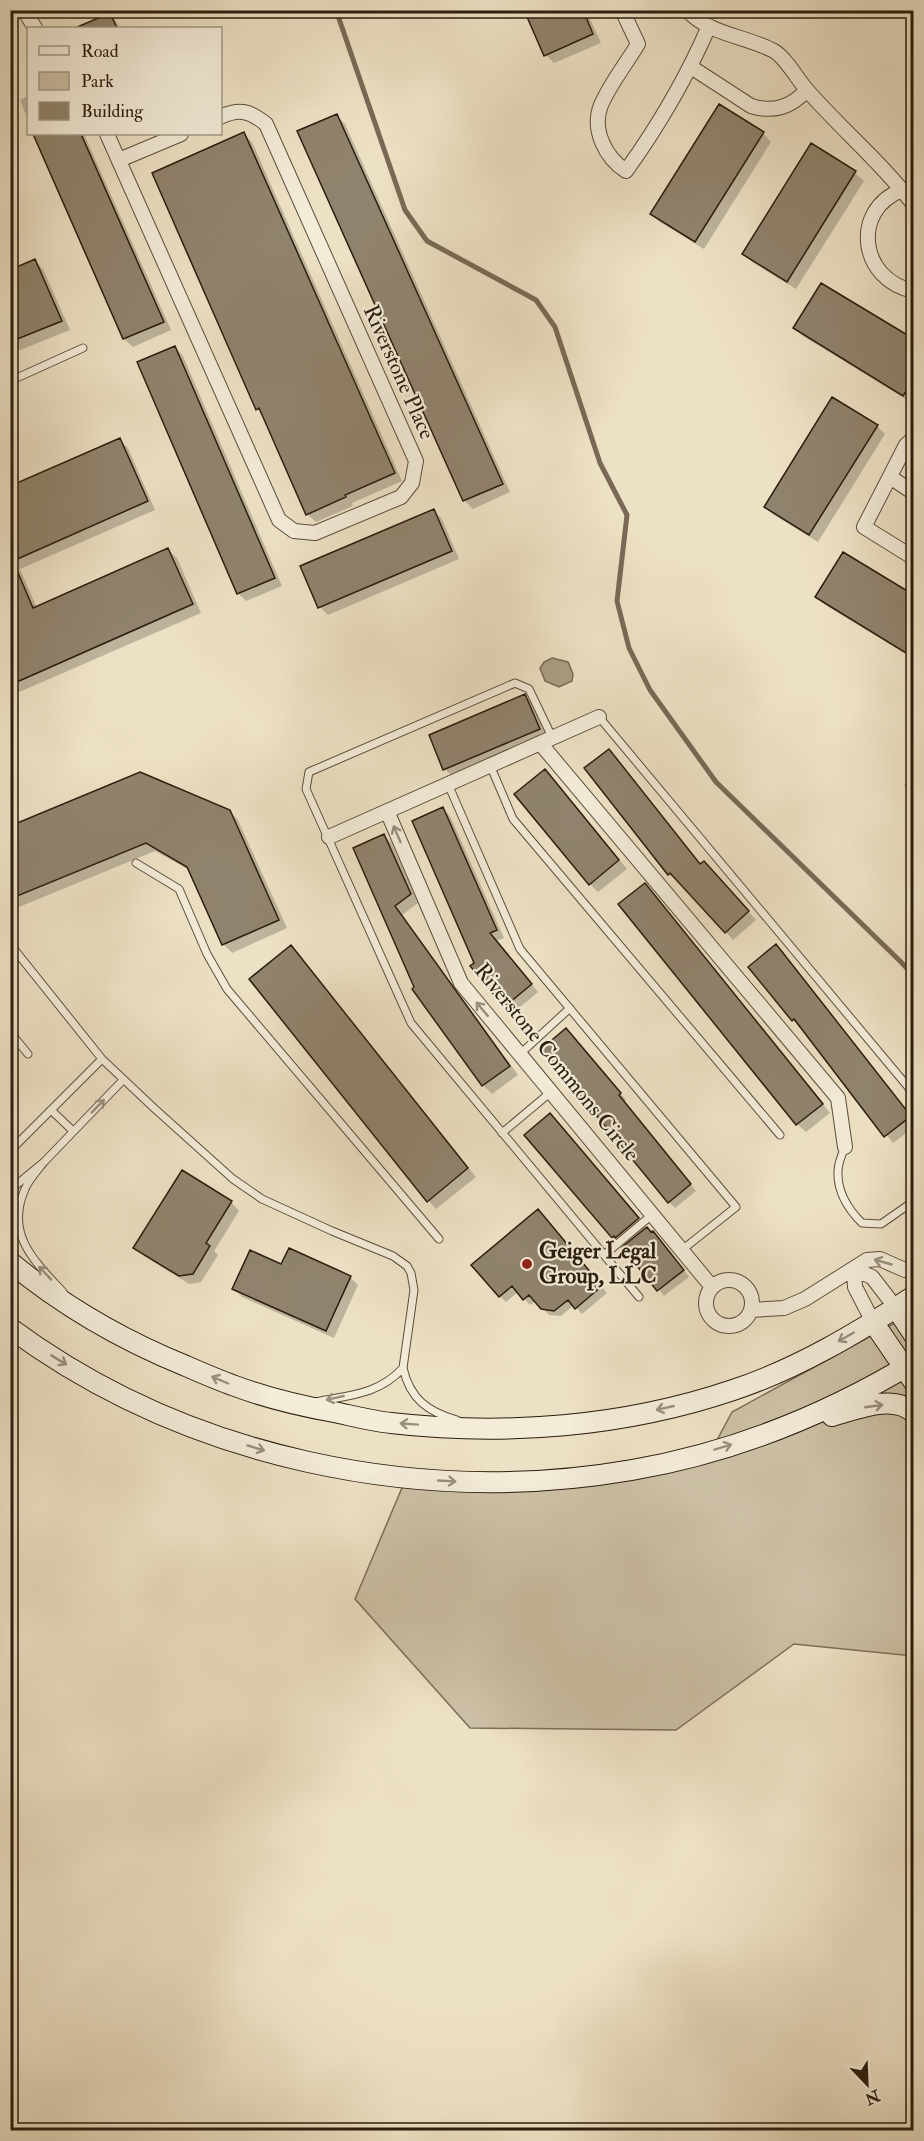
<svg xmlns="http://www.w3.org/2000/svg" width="924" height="2141" font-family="'IM FELL Double Pica',serif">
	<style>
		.green { fill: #ccc0a6; stroke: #7c6e5a; stroke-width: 1.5 }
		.water { fill: #ab9e86; stroke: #786a56; stroke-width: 1.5 }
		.shadow { fill: #0003 }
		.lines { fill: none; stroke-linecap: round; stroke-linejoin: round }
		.stream { stroke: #786a56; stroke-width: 5 }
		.building { fill: #90836d; stroke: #2b1d0d; stroke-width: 1.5 }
		.lane-casing { stroke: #5c4e3b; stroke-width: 9 }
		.street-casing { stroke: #5c4e3b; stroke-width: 16 }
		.secondary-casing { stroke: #2b1d0d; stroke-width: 22 }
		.lane { stroke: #f3ecd9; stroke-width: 7 }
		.street { stroke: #f3ecd9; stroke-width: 14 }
		.secondary { stroke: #f3ecd9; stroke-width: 20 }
		.oneway { stroke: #998f7d }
		.poi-dot { fill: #8f2418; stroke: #f3ecd9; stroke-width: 2 }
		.labels { text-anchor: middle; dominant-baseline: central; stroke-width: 4.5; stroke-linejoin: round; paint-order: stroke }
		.street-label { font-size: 22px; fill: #2b1d0d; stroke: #f3ecd9 }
		.poi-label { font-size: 22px; font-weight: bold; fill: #2b1d0d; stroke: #f3ecd9; text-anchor: start }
	</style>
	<rect width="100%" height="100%" fill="#ede1c5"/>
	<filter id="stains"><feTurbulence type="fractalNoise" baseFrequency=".00333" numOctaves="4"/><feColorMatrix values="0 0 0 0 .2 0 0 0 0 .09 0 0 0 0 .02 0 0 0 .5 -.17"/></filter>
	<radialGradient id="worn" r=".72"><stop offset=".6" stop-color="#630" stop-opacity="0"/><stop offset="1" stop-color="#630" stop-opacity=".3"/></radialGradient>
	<!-- green -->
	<path class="green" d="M 913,1313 L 913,1656 L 794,1644 L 676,1730 L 470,1728 L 355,1599 L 407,1476 L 577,1480 L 710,1453 L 732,1412 Z"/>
	<!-- water -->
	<path class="water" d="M 552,658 L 568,662 L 573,674 L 572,681 L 559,687 L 545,681 L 540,668 L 544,662 Z"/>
	<!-- shadow -->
	<path class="shadow" d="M 526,10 L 586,10 L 601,43 L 554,63 L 546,55 Z
		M 110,15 L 116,21 L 120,28 L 84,28 L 84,26 Z
		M 28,96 L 28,120 L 20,100 Z
		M 337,116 L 345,124 L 510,492 L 473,509 L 464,500 L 299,132 Z
		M 763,133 L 771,142 L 704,249 L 660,222 L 652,214 Z
		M 34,134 L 84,134 L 171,330 L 133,347 L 124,339 Z
		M 243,134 L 252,142 L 402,481 L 352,503 L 353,506 L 316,522 L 307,514 L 263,415 L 257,409 Z
		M 811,146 L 855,173 L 864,181 L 796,289 L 752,262 L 744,254 Z
		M 35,261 L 43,269 L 70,330 L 10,354 L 10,271 Z
		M 795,328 L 914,341 L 912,403 L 803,336 Z
		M 175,347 L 183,356 L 282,586 L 246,601 L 238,593 Z
		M 877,426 L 885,434 L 818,542 L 774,515 L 765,507 Z
		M 119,439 L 128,448 L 155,510 L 20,569 L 37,608 L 168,550 L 177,558 L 201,613 L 10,696 L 10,487 Z
		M 433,510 L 442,519 L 459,559 L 328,615 L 320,607 Z
		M 817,597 L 914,597 L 914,659 L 825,605 Z
		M 525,696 L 531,702 L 546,735 L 451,775 L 445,769 Z
		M 609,751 L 700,865 L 711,870 L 756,920 L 733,940 L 679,880 L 677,881 L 669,874 L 587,768 Z
		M 914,770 L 914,794 L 904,785 Z
		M 553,779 L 627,869 L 598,892 L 590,884 Z
		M 443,809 L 450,816 L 504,938 L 496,941 L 538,992 L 513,1013 L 505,1006 L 476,963 Z
		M 229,811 L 238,820 L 287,928 L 232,953 L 224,945 L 191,871 L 155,851 L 19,907 L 10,898 L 10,828 Z
		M 384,835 L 392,844 L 418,903 L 402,915 L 518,1075 L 492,1094 L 483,1085 L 414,989 L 416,988 L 355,848 Z
		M 783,954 L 914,1120 L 914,1127 L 893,1143 L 802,1027 L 800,1028 L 793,1020 L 750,967 Z
		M 299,956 L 476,1177 L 436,1209 L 428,1200 Z
		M 739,1000 L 830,1113 L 806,1132 L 797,1124 Z
		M 10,1004 L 18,1014 L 10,1020 Z
		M 572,1037 L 626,1100 L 624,1102 L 696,1191 L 675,1208 L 669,1202 Z
		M 559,1123 L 646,1228 L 659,1239 L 689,1277 L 664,1296 L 626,1246 L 623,1243 L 621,1245 L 613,1237 Z
		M 231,1202 L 239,1211 L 214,1251 L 218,1255 L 201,1282 L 189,1284 L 144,1256 L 135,1247 Z
		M 544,1217 L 607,1293 L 582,1314 L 574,1305 L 561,1316 L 549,1315 L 536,1301 L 530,1305 L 518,1292 L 506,1302 L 500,1296 Z
		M 282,1266 L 350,1277 L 358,1285 L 334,1338 L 242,1297 L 234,1288 Z"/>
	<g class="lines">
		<!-- stream -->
		<path class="stream" d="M 336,10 L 405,210 L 427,241 L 536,300 L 555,327 L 600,463 L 627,515 L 617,601 L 629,648 L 650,690 L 716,782 L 901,962 L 914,976"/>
	</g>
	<!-- building -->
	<path class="building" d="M 524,10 L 583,10 L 593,34 L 544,56 Z
		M 110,13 L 117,28 L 75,28 Z
		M 719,104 L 764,132 L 695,242 L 650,214 Z
		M 337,114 L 503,484 L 463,501 L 297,131 Z
		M 244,132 L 395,473 L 345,495 L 346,497 L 306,515 L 259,408 L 256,410 L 152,173 Z
		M 33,134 L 81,134 L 164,322 L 123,339 Z
		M 811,143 L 856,171 L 787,282 L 742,254 Z
		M 35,259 L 62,321 L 10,342 L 10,270 Z
		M 821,283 L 914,339 L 914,379 L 903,396 L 793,328 Z
		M 175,346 L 275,578 L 237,594 L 137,362 Z
		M 832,397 L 878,425 L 809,535 L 764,507 Z
		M 120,438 L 148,501 L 13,561 L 33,608 L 168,548 L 193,604 L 10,685 L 10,486 Z
		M 434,509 L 452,551 L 318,608 L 300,566 Z
		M 843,552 L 914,595 L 914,658 L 815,597 Z
		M 525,694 L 540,729 L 443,770 L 429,735 Z
		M 609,749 L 700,864 L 704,861 L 749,911 L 725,933 L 670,873 L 668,875 L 584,768 Z
		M 545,769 L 619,860 L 589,885 L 514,794 Z
		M 140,772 L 230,810 L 279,920 L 222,945 L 187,867 L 146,843 L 10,899 L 10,826 Z
		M 443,807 L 497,930 L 490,933 L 532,984 L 504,1007 L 470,966 L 474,963 L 412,821 Z
		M 384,834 L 411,894 L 395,906 L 510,1066 L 482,1086 L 412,989 L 414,987 L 353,848 Z
		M 645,883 L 823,1104 L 796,1125 L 618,904 Z
		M 776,944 L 911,1116 L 884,1137 L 794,1019 L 792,1021 L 748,967 Z
		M 291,945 L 468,1168 L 427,1202 L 249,979 Z
		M 566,1028 L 621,1093 L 619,1095 L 691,1184 L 668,1203 L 596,1115 L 540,1050 Z
		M 550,1113 L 639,1218 L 615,1238 L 614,1236 L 612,1238 L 524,1135 Z
		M 182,1170 L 232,1201 L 206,1243 L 210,1246 L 193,1274 L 179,1276 L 133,1248 Z
		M 538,1209 L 602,1286 L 575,1309 L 568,1300 L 554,1311 L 541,1309 L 529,1295 L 523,1300 L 512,1286 L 499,1297 L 471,1265 Z
		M 647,1227 L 651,1232 L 653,1231 L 684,1270 L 657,1291 L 622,1247 Z
		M 289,1248 L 351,1276 L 326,1331 L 232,1289 L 250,1250 L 281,1264 Z"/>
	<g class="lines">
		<defs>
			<path id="lane" d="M 10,234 L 11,234
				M 10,381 L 83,348
				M 599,717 L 914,1094
				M 552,737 L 529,689 L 515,683 L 309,772 L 306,789 L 411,1023 L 639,1297
				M 490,765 L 513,819 L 780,1135
				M 448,784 L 520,949 L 736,1207 L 682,1250
				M 136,863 L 179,889 L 207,954 L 227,989 L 439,1239
				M 10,944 L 102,1059 L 155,1109 L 233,1179 L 262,1199 L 332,1231 L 393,1256 L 407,1266 L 411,1273 L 414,1290 L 403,1368 C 410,1399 428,1412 457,1420
				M 10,1032 L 28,1054
				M 520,1054 L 570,1008
				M 51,1110 L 73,1131
				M 502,1133 L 551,1092
				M 845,1147 C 842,1154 838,1163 838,1171 C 837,1191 848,1209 862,1223 L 881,1224 L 914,1201
				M 10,1151 L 102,1059
				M 44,1162 C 38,1170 29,1179 25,1189 C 5,1234 34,1261 63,1292
				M 10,1190 L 44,1162 L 123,1080
				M 604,1255 L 653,1214
				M 315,1402 C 349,1395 378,1395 403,1368"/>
			<path id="street" d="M 24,10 L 35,28
				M 622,10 L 638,44 C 626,64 610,84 601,105 C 591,130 606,158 626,171 C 659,125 687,77 709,26
				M 687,10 C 709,35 747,36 774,51 C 785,57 798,80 807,90 C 841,129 882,163 914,205
				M 691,67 L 751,106 C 774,113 791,107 807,90
				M 107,134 L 279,520 L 294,531 L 315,533 L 401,497 L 412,483 L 416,461 L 266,124 C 250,111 240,108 220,117
				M 119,160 L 181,134
				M 902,190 C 850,210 860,281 914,291
				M 914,438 L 906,445 L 864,527 L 914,558
				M 890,477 L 914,493
				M 540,743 L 838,1098 L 845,1147
				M 387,811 L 461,983 L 712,1287
				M 329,837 L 599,717
				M706 1303a23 23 0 1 1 46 0a23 23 0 1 1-46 0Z
				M 751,1310 L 784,1308 L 805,1299 L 867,1260 L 880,1259 L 905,1270 L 914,1270
				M 873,1322 L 855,1287 L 854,1269 L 872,1277 L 896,1308"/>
			<path id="secondary" d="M 10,1262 C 63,1306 122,1340 186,1366 C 202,1373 218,1380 235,1386 C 267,1398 301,1406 334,1412 C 353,1416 372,1421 391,1423 C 505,1436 624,1427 733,1390 C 797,1369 857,1333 914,1296
				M 896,1308 L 914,1335
				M 873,1322 L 914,1382
				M 10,1328 C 186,1458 418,1507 632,1470 C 731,1453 828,1414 914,1362
				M 832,1416 C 855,1410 893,1393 914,1413"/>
		</defs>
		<!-- lane casing -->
		<use href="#lane" class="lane-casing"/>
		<!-- street casing -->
		<use href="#street" class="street-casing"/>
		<!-- secondary casing -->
		<use href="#secondary" class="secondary-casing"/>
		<!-- lane -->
		<use href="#lane" class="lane"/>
		<!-- street -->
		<use href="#street" class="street"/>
		<!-- secondary -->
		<use href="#secondary" class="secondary"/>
	</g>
	<!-- one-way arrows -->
	<defs><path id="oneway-shaft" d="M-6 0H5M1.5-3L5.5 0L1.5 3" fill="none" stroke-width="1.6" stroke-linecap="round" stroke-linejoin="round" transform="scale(1.5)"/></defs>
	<g class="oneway">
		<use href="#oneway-shaft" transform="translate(397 834) rotate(-113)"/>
		<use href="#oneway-shaft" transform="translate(482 1009) rotate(-130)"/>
		<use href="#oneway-shaft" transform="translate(98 1106) rotate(-46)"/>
		<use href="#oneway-shaft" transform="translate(883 1262) rotate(-164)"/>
		<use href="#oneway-shaft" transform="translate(45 1273) rotate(-133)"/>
		<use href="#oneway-shaft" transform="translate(846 1337) rotate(150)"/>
		<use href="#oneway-shaft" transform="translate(59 1360) rotate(31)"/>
		<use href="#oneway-shaft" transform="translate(220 1380) rotate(-157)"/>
		<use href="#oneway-shaft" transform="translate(335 1398) rotate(167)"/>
		<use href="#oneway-shaft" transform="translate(874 1406) rotate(-8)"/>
		<use href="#oneway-shaft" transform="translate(665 1408) rotate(167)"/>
		<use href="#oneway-shaft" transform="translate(409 1424) rotate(-176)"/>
		<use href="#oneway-shaft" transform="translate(723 1447) rotate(-17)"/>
		<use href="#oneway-shaft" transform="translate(256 1448) rotate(17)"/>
		<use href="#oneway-shaft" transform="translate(447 1481) rotate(3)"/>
	</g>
	<!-- markers -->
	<circle class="poi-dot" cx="527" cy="1264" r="6"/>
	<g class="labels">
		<!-- street labels -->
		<g class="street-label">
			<text transform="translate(399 372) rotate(66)">Riverstone Place</text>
			<text transform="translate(557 1062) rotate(51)">Riverstone Commons Circle</text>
		</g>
		<!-- poi labels -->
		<g class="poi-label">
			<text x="539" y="1251">Geiger Legal<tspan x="539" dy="25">Group, LLC</tspan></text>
		</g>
	</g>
	<!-- margin -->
	<rect width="924" height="2141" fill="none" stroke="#ede1c5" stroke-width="36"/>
	<rect x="12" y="12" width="900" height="2117" fill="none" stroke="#2b1d0d" stroke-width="3"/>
	<rect x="18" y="18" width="888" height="2105" fill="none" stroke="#2b1d0d" stroke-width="1.5"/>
	<!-- legend -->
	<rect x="27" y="27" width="195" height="108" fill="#f3ecd9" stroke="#a39987" stroke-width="1.5"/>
	<rect x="39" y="46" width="30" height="9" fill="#f3ecd9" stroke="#a39987" stroke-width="1.5"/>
	<text x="81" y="57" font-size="18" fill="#2b1d0d">Road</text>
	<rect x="39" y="72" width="30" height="18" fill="#ccc0a6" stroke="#a39987" stroke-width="1.5"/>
	<text x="81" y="87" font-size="18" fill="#2b1d0d">Park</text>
	<rect x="39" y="102" width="30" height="18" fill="#90836d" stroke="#a39987" stroke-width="1.5"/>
	<text x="81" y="117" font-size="18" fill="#2b1d0d">Building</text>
	<!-- north arrow -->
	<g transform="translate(867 2084) rotate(157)" stroke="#f3ecd9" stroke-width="4.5" paint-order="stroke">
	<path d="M0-4.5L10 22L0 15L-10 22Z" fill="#2b1d0d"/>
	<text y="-9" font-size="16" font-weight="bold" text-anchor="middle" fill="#2b1d0d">N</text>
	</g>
	<rect width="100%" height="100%" filter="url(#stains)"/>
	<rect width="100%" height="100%" fill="url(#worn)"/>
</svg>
